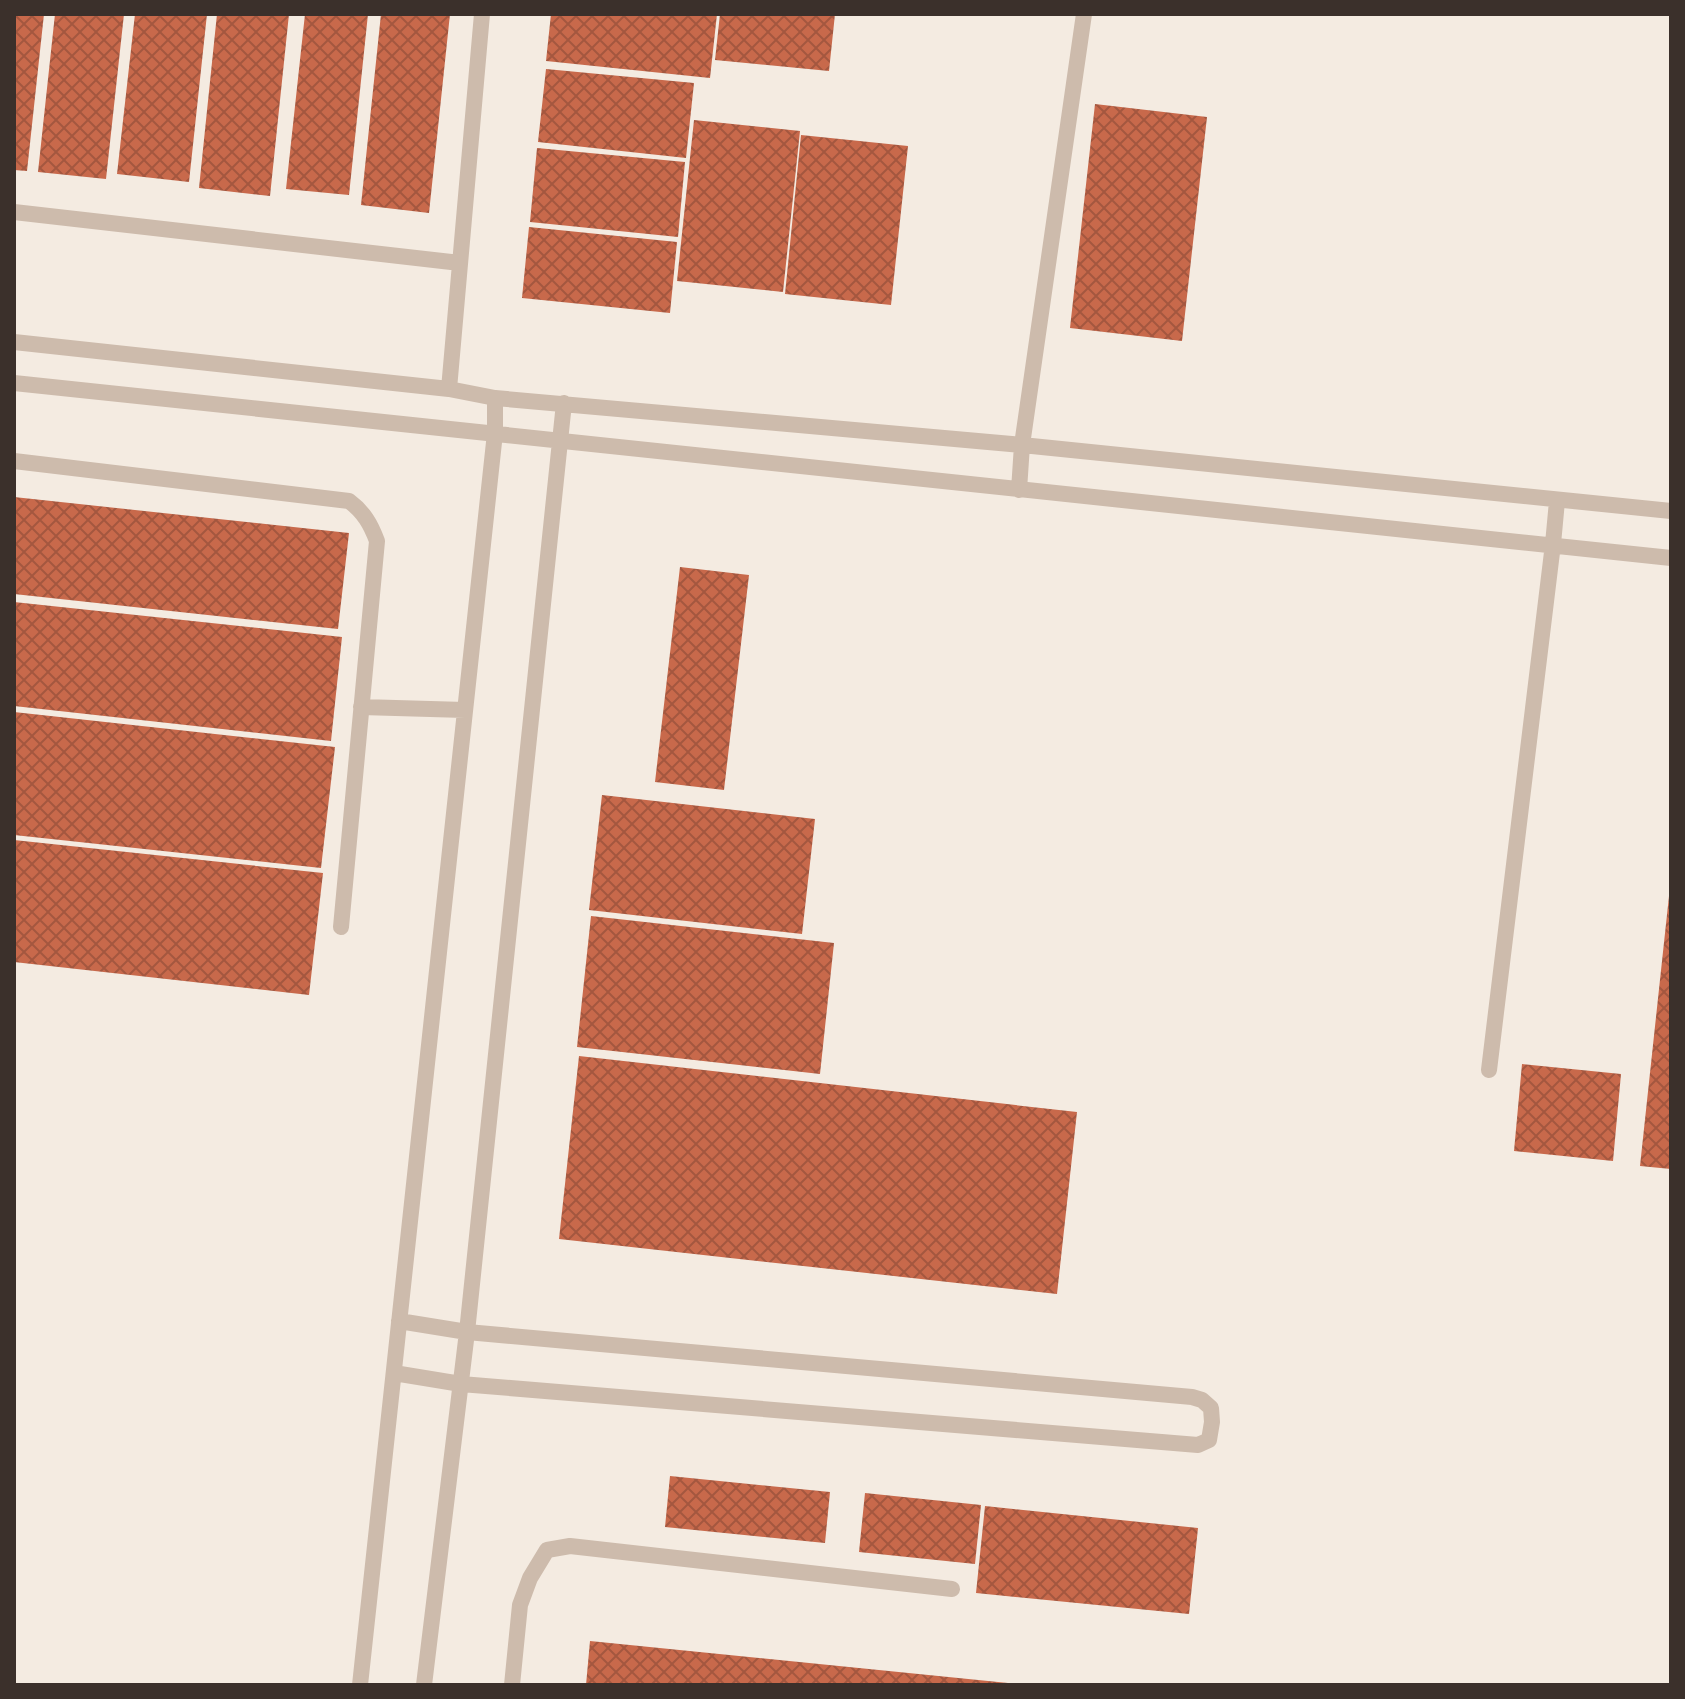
<svg xmlns="http://www.w3.org/2000/svg" width="1685" height="1699" font-family="'Asap Condensed',sans-serif">
	<style>
		.building { fill: url(#building-cross-hatch) }
		.lines { fill: none; stroke-linecap: round; stroke-linejoin: round }
		.lane { stroke: #cdbbac; stroke-width: 16 }
	</style>
	<defs>
		<pattern id="building-cross-hatch" width="8" height="8" patternUnits="userSpaceOnUse" patternTransform="scale(2)"><rect width="8" height="8" fill="#c8694b"/><path d="M0 0l8 8M0 8l8-8" fill="none" stroke="#a4573f"/></pattern>
	</defs>
	<rect width="100%" height="100%" fill="#f4ebe1"/>
	<!-- building -->
	<path class="building" d="M 14,14 L 44,14 L 27,171 L 14,170 Z
		M 55,14 L 124,14 L 106,179 L 38,172 Z
		M 135,14 L 207,14 L 189,182 L 117,174 Z
		M 217,14 L 289,14 L 270,196 L 199,188 Z
		M 305,14 L 368,14 L 349,195 L 286,189 Z
		M 381,14 L 450,14 L 429,213 L 361,205 Z
		M 551,14 L 717,14 L 710,78 L 546,61 Z
		M 720,14 L 835,14 L 829,71 L 715,60 Z
		M 546,69 L 694,83 L 686,158 L 538,142 Z
		M 1095,104 L 1207,117 L 1182,341 L 1070,328 Z
		M 694,120 L 800,131 L 783,292 L 677,281 Z
		M 801,135 L 908,146 L 891,305 L 785,294 Z
		M 537,148 L 685,162 L 678,237 L 530,222 Z
		M 529,227 L 677,242 L 670,313 L 522,298 Z
		M 14,497 L 349,533 L 338,629 L 14,594 Z
		M 680,567 L 749,575 L 724,790 L 655,782 Z
		M 14,602 L 342,637 L 331,741 L 14,706 Z
		M 14,712 L 335,747 L 321,868 L 14,835 Z
		M 602,795 L 815,819 L 802,934 L 589,910 Z
		M 14,840 L 323,873 L 309,995 L 14,962 Z
		M 1669,896 L 1671,896 L 1671,1169 L 1640,1166 Z
		M 591,916 L 834,943 L 820,1074 L 577,1047 Z
		M 579,1056 L 1077,1112 L 1057,1294 L 559,1239 Z
		M 1522,1064 L 1621,1074 L 1613,1161 L 1514,1151 Z
		M 670,1476 L 830,1492 L 825,1543 L 665,1527 Z
		M 865,1493 L 981,1505 L 975,1564 L 859,1552 Z
		M 985,1506 L 1198,1528 L 1189,1614 L 976,1593 Z
		M 590,1641 L 1008,1683 L 1008,1685 L 586,1685 Z"/>
	<g class="lines">
		<!-- lane -->
		<path class="lane" d="M 14,212 L 460,263
			M 14,342 L 449,389 L 495,398 L 1022,445 L 1671,511
			M 14,383 L 1671,558
			M 449,389 L 482,14
			M 14,461 L 349,501 C 364,512 371,525 377,541 L 341,927
			M 1019,490 L 1022,445 L 1084,14
			M 361,707 L 465,710
			M 1489,1070 L 1553,544 L 1557,501
			M 394,1373 L 461,1384 L 1198,1445 L 1209,1440 L 1212,1422 L 1211,1408 L 1202,1400 L 1192,1397 L 467,1332 L 399,1321
			M 360,1685 L 495,433 L 495,398
			M 424,1685 L 467,1332 L 564,403
			M 512,1685 L 520,1605 L 530,1578 L 547,1550 L 570,1546 L 952,1589"/>
	</g>
	<!-- border -->
	<rect width="1685" height="1699" fill="none" stroke="#3b302b" stroke-width="32"/>
</svg>
